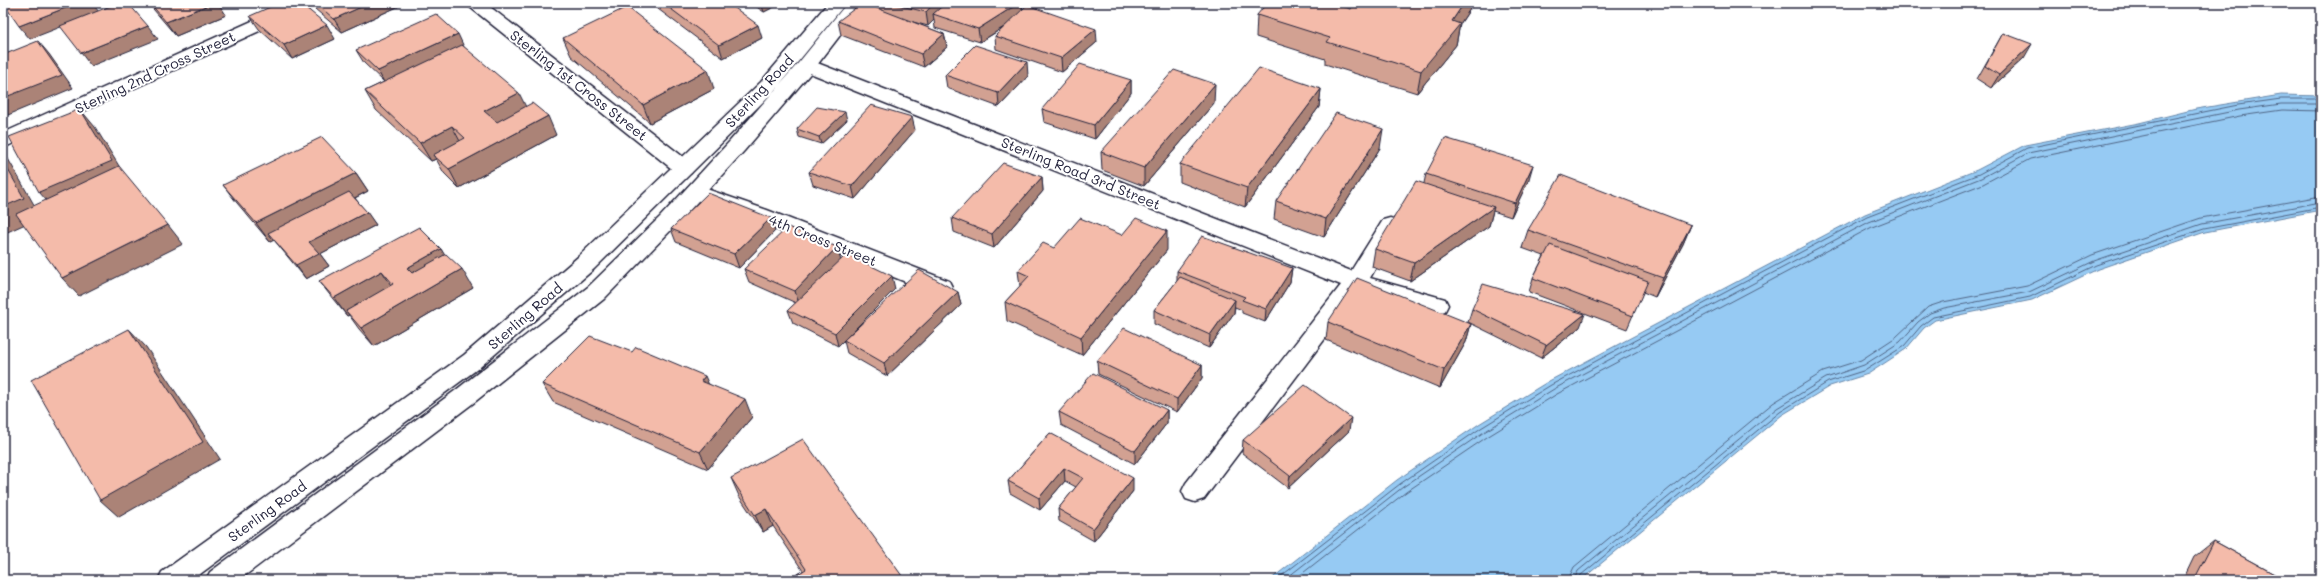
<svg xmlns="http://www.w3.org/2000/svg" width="2324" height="583" font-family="Mali,sans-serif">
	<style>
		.water { fill: #96caf3; stroke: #6887a9 }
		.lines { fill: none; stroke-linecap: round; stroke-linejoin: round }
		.shore { stroke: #506585; stroke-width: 1 }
		.street-casing { stroke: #22223b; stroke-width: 3 }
		.secondary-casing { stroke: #22223b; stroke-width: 3 }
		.street { fill: #fff; fill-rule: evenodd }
		.secondary { fill: #fff; fill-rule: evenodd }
		.wall { fill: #d2a192; stroke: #22223b }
		.shaded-wall { fill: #ab8377; stroke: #22223b }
		.building { fill: #f4bbaa; stroke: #22223b }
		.labels { text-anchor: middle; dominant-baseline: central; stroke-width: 4; stroke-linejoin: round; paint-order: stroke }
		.street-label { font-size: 14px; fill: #22223b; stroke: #fff }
	</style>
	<rect width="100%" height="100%" fill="#fff"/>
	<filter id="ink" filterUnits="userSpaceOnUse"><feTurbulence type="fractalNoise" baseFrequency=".025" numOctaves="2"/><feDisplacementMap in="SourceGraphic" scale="8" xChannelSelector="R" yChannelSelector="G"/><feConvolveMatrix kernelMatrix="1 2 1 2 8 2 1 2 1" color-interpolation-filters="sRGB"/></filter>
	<g filter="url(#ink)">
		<!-- water -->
		<path class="water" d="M 2281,95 L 2321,96 L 2321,210 L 2205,232 L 2098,269 L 2032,300 L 1935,320 L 1924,328 L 1906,349 L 1868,374 L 1830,386 L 1782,415 L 1581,580 L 1270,580 L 1397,480 L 1479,424 L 1549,381 L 1865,214 L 1977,170 L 2025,145 L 2139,123 L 2196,109 Z"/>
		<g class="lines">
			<!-- shore -->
			<path class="shore" d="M 1276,580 L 1400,484 L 1481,428 L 1551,385 L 1867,217 L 1979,174 L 2027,148 L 2238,105 L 2281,99 L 2321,99
				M 1284,580 L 1403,487 L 1484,432 L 1554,389 L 1869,222 L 1981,178 L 2028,153 L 2239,110 L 2281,104 L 2321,104
				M 1294,580 L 1406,492 L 1487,437 L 1557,394 L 1872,227 L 1983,184 L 2030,159 L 2240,116 L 2282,110 L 2321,111
				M 1568,580 L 1574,567 L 1773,403 L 1823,372 L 1861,360 L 1896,337 L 1928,307 L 1943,302 L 2027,286 L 2092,255 L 2201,218 L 2321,196
				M 1574,580 L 1578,571 L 1777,408 L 1826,378 L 1864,365 L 1900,342 L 1918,322 L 1930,313 L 1944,308 L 2029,292 L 2094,261 L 2202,224 L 2321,202
				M 1579,580 L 1581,575 L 1780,412 L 1828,382 L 1866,370 L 1904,346 L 1921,326 L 1933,317 L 2030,297 L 2096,265 L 2204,229 L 2321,207"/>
			<defs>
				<path id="street" d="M 292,3 L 315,3 L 312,7 L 3,148 L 3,133 Z
					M 465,3 L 485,3 L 691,163 L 694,168 L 691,173 L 684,175 L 677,173 Z
					M 807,59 L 1351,271 L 1383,220 L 1390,218 L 1397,220 L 1400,225 L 1370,278 L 1445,299 L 1448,305 L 1445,311 L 1437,313 L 1361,291 L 1204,499 L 1195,502 L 1186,499 L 1182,491 L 1186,483 L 1341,285 L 800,69 L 798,65 L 800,61 Z
					M 695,185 L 767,210 L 949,281 L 952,287 L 949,293 L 941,295 L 933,293 L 753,220 L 688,197 L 685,192 L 688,187 Z"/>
				<path id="secondary" d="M 828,3 L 846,3 L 775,90 L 594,269 L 480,367 L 192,580 L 158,580 L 162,572 L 464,355 L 578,257 L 761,82 Z
					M 847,3 L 865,3 L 814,69 L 744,151 L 674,227 L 604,299 L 472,404 L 239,580 L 206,580 L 210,572 L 456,390 L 588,287 L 660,217 L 730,141 L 800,61 Z"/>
			</defs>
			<!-- street casing -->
			<use href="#street" class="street-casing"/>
			<!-- secondary casing -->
			<use href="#secondary" class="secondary-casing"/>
			<!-- street -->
			<use href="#street" class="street"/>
			<!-- secondary -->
			<use href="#secondary" class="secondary"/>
		</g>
		<!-- wall -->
		<path class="wall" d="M 148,3 L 218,3 L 226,15 L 176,36 Z
			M 312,3 L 406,3 L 342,32 L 315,9 Z
			M 656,3 L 728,3 L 762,38 L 723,58 L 658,9 Z
			M 751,3 L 782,3 L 764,12 Z
			M 877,3 L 1022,3 L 1022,9 L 1097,42 L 1062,72 L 996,49 L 995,36 L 1003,28 L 980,42 L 935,28 L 934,20 L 928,26 L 913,22 L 944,34 L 947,47 L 924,67 L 841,35 L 838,21 L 878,8 Z
			M 1400,3 L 1474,3 L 1460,24 L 1456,45 L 1417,93 L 1325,64 L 1325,59 L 1256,37 L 1257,15 L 1398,6 Z
			M 250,16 L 335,39 L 292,59 L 259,29 Z
			M 2003,33 L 2024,58 L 1991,88 L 1977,79 Z
			M 563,38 L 714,89 L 650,123 L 571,56 Z
			M 464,47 L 526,107 L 556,135 L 459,188 L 444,173 L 436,159 L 431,161 L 376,110 L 365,91 L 384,82 L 364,63 L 356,50 Z
			M 945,75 L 1028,76 L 999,107 L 947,88 Z
			M 1131,80 L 1131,93 L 1095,139 L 1044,122 L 1042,109 Z
			M 1321,89 L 1319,107 L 1245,207 L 1180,182 L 1180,164 Z
			M 1214,103 L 1144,186 L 1102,170 L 1101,152 Z
			M 847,120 L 821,144 L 799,137 L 797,129 Z
			M 915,130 L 855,199 L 813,185 L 809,172 Z
			M 1380,148 L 1324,237 L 1274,219 L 1276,201 Z
			M 356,173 L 368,191 L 355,198 L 376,225 L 320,254 L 329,266 L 306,279 L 274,240 L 270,242 L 237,203 L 223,185 Z
			M 1426,174 L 1529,179 L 1511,217 L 1493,211 L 1489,226 L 1410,281 L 1372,267 L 1375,249 L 1424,183 Z
			M 1042,177 L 1043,191 L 994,248 L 954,232 L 952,218 Z
			M 1691,225 L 1683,244 L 1655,297 L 1643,292 L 1627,329 L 1529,292 L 1533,278 L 1544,256 L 1522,248 L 1528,230 Z
			M 671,229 L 775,231 L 739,268 L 676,242 Z
			M 1122,235 L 1167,250 L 1082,355 L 1007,321 L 1005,302 L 1020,286 L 1018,271 Z
			M 441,249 L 444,255 L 473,288 L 374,346 L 359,329 L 349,315 L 347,316 L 333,299 L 319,281 Z
			M 841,260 L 895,289 L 855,329 L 958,292 L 961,305 L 887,376 L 847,353 L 844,341 L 838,346 L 793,323 L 788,310 L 796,303 L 749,282 L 744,269 Z
			M 1292,268 L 1290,282 L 1265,322 L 1242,313 L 1242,310 L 1235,307 L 1234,313 L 1209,348 L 1154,324 L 1154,310 L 1177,281 L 1177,271 Z
			M 1472,309 L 1580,327 L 1541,358 L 1468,322 Z
			M 1328,322 L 1471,324 L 1466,342 L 1440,388 L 1326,340 Z
			M 1097,361 L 1202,365 L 1202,378 L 1177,412 L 1098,374 Z
			M 542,384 L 709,384 L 752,417 L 708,469 L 553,402 Z
			M 1167,410 L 1167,423 L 1135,464 L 1061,425 L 1059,412 Z
			M 1349,431 L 1288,488 L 1242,453 L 1243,440 Z
			M 1050,433 L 1133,491 L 1094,541 L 1059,521 L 1058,509 L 1076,487 L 1065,481 L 1040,510 L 1010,493 L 1008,481 Z
			M 731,478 L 905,580 L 797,580 L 795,576 L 803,571 L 773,526 L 763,532 L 739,496 Z
			M 2214,541 L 2285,580 L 2183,580 L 2194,557 Z"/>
		<!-- shaded-wall -->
		<path class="shaded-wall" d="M 78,3 L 92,3 L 99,12 L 30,39 L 19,26 Z
			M 213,3 L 218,3 L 226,15 L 176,36 L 166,22 Z
			M 370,3 L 406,3 L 342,32 L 334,19 Z
			M 761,3 L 782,3 L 764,12 Z
			M 934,3 L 948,3 L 933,14 L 934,20 L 928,26 L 926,12 Z
			M 1019,3 L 1022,3 L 1023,15 L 980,42 L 978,29 Z
			M 1464,3 L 1474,3 L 1460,24 L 1456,45 L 1417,93 L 1421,71 L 1452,21 Z
			M 327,25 L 335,39 L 292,59 L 284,45 Z
			M 758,25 L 762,38 L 723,58 L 719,45 Z
			M 148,26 L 158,39 L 91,66 L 81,53 Z
			M 1096,29 L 1097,42 L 1062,72 L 1061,58 Z
			M 458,34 L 464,47 L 385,84 L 378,71 Z
			M 944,34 L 947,47 L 924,67 L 921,54 Z
			M 38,41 L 49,54 L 73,88 L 8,115 L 3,110 L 3,98 Z
			M 2032,44 L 2024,58 L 1991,88 L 1999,75 Z
			M 1027,62 L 1028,76 L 999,107 L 998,93 Z
			M 708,70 L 714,89 L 650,123 L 643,105 Z
			M 1131,80 L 1131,93 L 1095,139 L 1094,125 Z
			M 1215,84 L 1214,103 L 1144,186 L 1144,168 Z
			M 1321,89 L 1319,107 L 1245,207 L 1247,188 Z
			M 519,93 L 528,111 L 494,129 L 484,111 Z
			M 80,109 L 95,127 L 127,179 L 55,210 L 39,192 Z
			M 845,112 L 847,120 L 821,144 L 819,137 Z
			M 548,116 L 556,135 L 459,188 L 449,169 Z
			M 912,117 L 915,130 L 855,199 L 852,186 Z
			M 452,126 L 462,145 L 433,155 L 436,159 L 431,161 L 420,143 Z
			M 1383,129 L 1380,148 L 1324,237 L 1326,219 Z
			M 3,153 L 7,157 L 41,217 L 3,234 Z
			M 1533,165 L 1529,179 L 1511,217 L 1515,203 Z
			M 356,173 L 368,191 L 274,239 L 268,233 L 274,240 L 270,242 L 256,223 Z
			M 1042,177 L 1043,191 L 994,248 L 992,234 Z
			M 1494,207 L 1489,226 L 1410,281 L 1414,263 Z
			M 367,212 L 376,225 L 320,254 L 329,266 L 306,279 L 296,265 L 309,242 Z
			M 771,218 L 775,231 L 739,268 L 734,254 Z
			M 168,225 L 183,244 L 79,296 L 62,278 Z
			M 1691,225 L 1683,244 L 1655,297 L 1663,278 Z
			M 1167,231 L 1167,250 L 1082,355 L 1081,337 Z
			M 837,247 L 841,261 L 799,304 L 795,291 Z
			M 441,249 L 452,267 L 419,286 L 407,268 Z
			M 1292,268 L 1290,282 L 1265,322 L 1266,309 Z
			M 462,269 L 473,288 L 374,346 L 361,328 Z
			M 382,271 L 394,290 L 346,311 L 349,315 L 347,316 L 334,298 Z
			M 892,276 L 895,289 L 838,346 L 835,333 Z
			M 958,292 L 961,305 L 887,376 L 884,363 Z
			M 1235,300 L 1234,313 L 1209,348 L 1210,335 Z
			M 1585,314 L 1580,327 L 1541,358 L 1546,345 Z
			M 1471,324 L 1466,342 L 1440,388 L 1444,370 Z
			M 129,329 L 146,347 L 220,459 L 119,517 L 100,500 Z
			M 1202,365 L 1202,378 L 1177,412 L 1177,399 Z
			M 705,376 L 713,394 L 701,381 Z
			M 745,399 L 752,417 L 708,469 L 700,452 Z
			M 1167,410 L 1167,423 L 1135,464 L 1135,451 Z
			M 1351,418 L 1349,431 L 1288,488 L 1290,476 Z
			M 1064,468 L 1065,481 L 1040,510 L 1039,498 Z
			M 1133,478 L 1133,491 L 1094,541 L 1093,529 Z
			M 766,509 L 773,526 L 763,532 L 755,515 Z"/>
		<!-- building -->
		<path class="building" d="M 3,3 L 78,3 L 19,26 Z
			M 118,3 L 128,3 L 148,26 L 81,53 L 60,26 Z
			M 150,3 L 213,3 L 166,22 Z
			M 279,3 L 300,3 L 327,25 L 284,45 L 250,16 Z
			M 316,3 L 370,3 L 334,19 Z
			M 663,3 L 728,3 L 758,25 L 719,45 Z
			M 862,3 L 864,3 L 944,34 L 921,54 L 838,21 Z
			M 889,3 L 934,3 L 926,12 Z
			M 946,3 L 1019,3 L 978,29 L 933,14 Z
			M 1267,3 L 1332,3 L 1351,9 L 1355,3 L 1389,3 L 1398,6 L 1400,3 L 1464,3 L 1452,21 L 1460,24 L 1421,71 L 1327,42 L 1330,38 L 1257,15 Z
			M 1027,5 L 1096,29 L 1061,58 L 995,36 Z
			M 627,7 L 708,70 L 643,105 L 563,38 Z
			M 436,14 L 458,34 L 378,71 L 356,50 Z
			M 2003,33 L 2032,44 L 1999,75 L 1985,66 Z
			M 38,41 L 62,75 L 3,98 L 3,55 Z
			M 462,45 L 519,93 L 484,111 L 497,122 L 532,103 L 548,116 L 449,169 L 433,155 L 465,138 L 452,126 L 420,143 L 365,91 Z
			M 975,45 L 1027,62 L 998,93 L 945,75 Z
			M 1080,64 L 1131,80 L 1094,125 L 1042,109 Z
			M 1259,68 L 1321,89 L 1247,188 L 1180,164 Z
			M 1174,70 L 1215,84 L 1144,168 L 1101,152 Z
			M 871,105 L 912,117 L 852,186 L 809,172 Z
			M 817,107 L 845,112 L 819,137 L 797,129 Z
			M 80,109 L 112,161 L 39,192 L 9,137 Z
			M 1336,113 L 1383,129 L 1326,219 L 1276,201 Z
			M 322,137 L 356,173 L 256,223 L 223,185 Z
			M 1445,138 L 1533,165 L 1515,203 L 1426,174 Z
			M 3,161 L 24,198 L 3,207 Z
			M 1003,163 L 1042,177 L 992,234 L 952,218 Z
			M 119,166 L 168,225 L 62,278 L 16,214 Z
			M 1561,175 L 1691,225 L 1663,278 L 1528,230 Z
			M 1416,181 L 1494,207 L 1414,263 L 1375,249 Z
			M 349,192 L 367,212 L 309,242 L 319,253 L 296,265 L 268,233 Z
			M 708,193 L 771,218 L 734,254 L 671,229 Z
			M 1080,218 L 1122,235 L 1136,218 L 1167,231 L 1081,337 L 1005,302 L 1029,276 L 1018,271 L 1043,243 L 1054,248 Z
			M 419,227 L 441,249 L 407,268 L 412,273 L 446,254 L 462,269 L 361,328 L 346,311 L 393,284 L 382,271 L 334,298 L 319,281 Z
			M 788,227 L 837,247 L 795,291 L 744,269 Z
			M 1202,236 L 1292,268 L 1266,309 L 1242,300 L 1245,297 L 1177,271 Z
			M 1550,245 L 1648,281 L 1633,316 L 1533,278 Z
			M 847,254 L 892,276 L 835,333 L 788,310 Z
			M 919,270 L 958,292 L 884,363 L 844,340 Z
			M 1180,277 L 1235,300 L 1210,335 L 1154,310 Z
			M 1357,278 L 1471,324 L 1444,370 L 1328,322 Z
			M 1483,284 L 1585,314 L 1546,345 L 1472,309 Z
			M 1124,328 L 1202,365 L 1177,399 L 1097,361 Z
			M 129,329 L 203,442 L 100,500 L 31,380 Z
			M 590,336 L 632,352 L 636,347 L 705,376 L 701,381 L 745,399 L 700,452 L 542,384 Z
			M 1093,373 L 1167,410 L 1135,451 L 1059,412 Z
			M 1305,385 L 1351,418 L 1290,476 L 1243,440 Z
			M 1050,433 L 1133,478 L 1093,529 L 1058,509 L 1083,478 L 1064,468 L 1039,498 L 1008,481 Z
			M 803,439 L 905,580 L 797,580 L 795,576 L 806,569 L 766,509 L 755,515 L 731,478 Z
			M 2214,541 L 2285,580 L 2194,580 Z"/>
	</g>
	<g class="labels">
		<!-- street labels -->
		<g class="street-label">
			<text transform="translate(155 72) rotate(-25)">Sterling 2nd Cross Street</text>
			<text transform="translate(579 85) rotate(38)">Sterling 1st Cross Street</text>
			<text transform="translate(759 91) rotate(-47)">Sterling Road</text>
			<text transform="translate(1081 173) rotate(22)">Sterling Road 3rd Street</text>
			<text transform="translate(823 240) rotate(22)">4th Cross Street</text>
			<text transform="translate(525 316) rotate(-41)">Sterling Road</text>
			<text transform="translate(267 511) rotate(-36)">Sterling Road</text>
		</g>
	</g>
	<!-- margin -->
	<rect width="2324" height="583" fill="none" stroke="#fff" stroke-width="16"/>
	<rect x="8" y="8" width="2308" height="567" fill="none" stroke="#22223b" stroke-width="1.5" filter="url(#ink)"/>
</svg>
